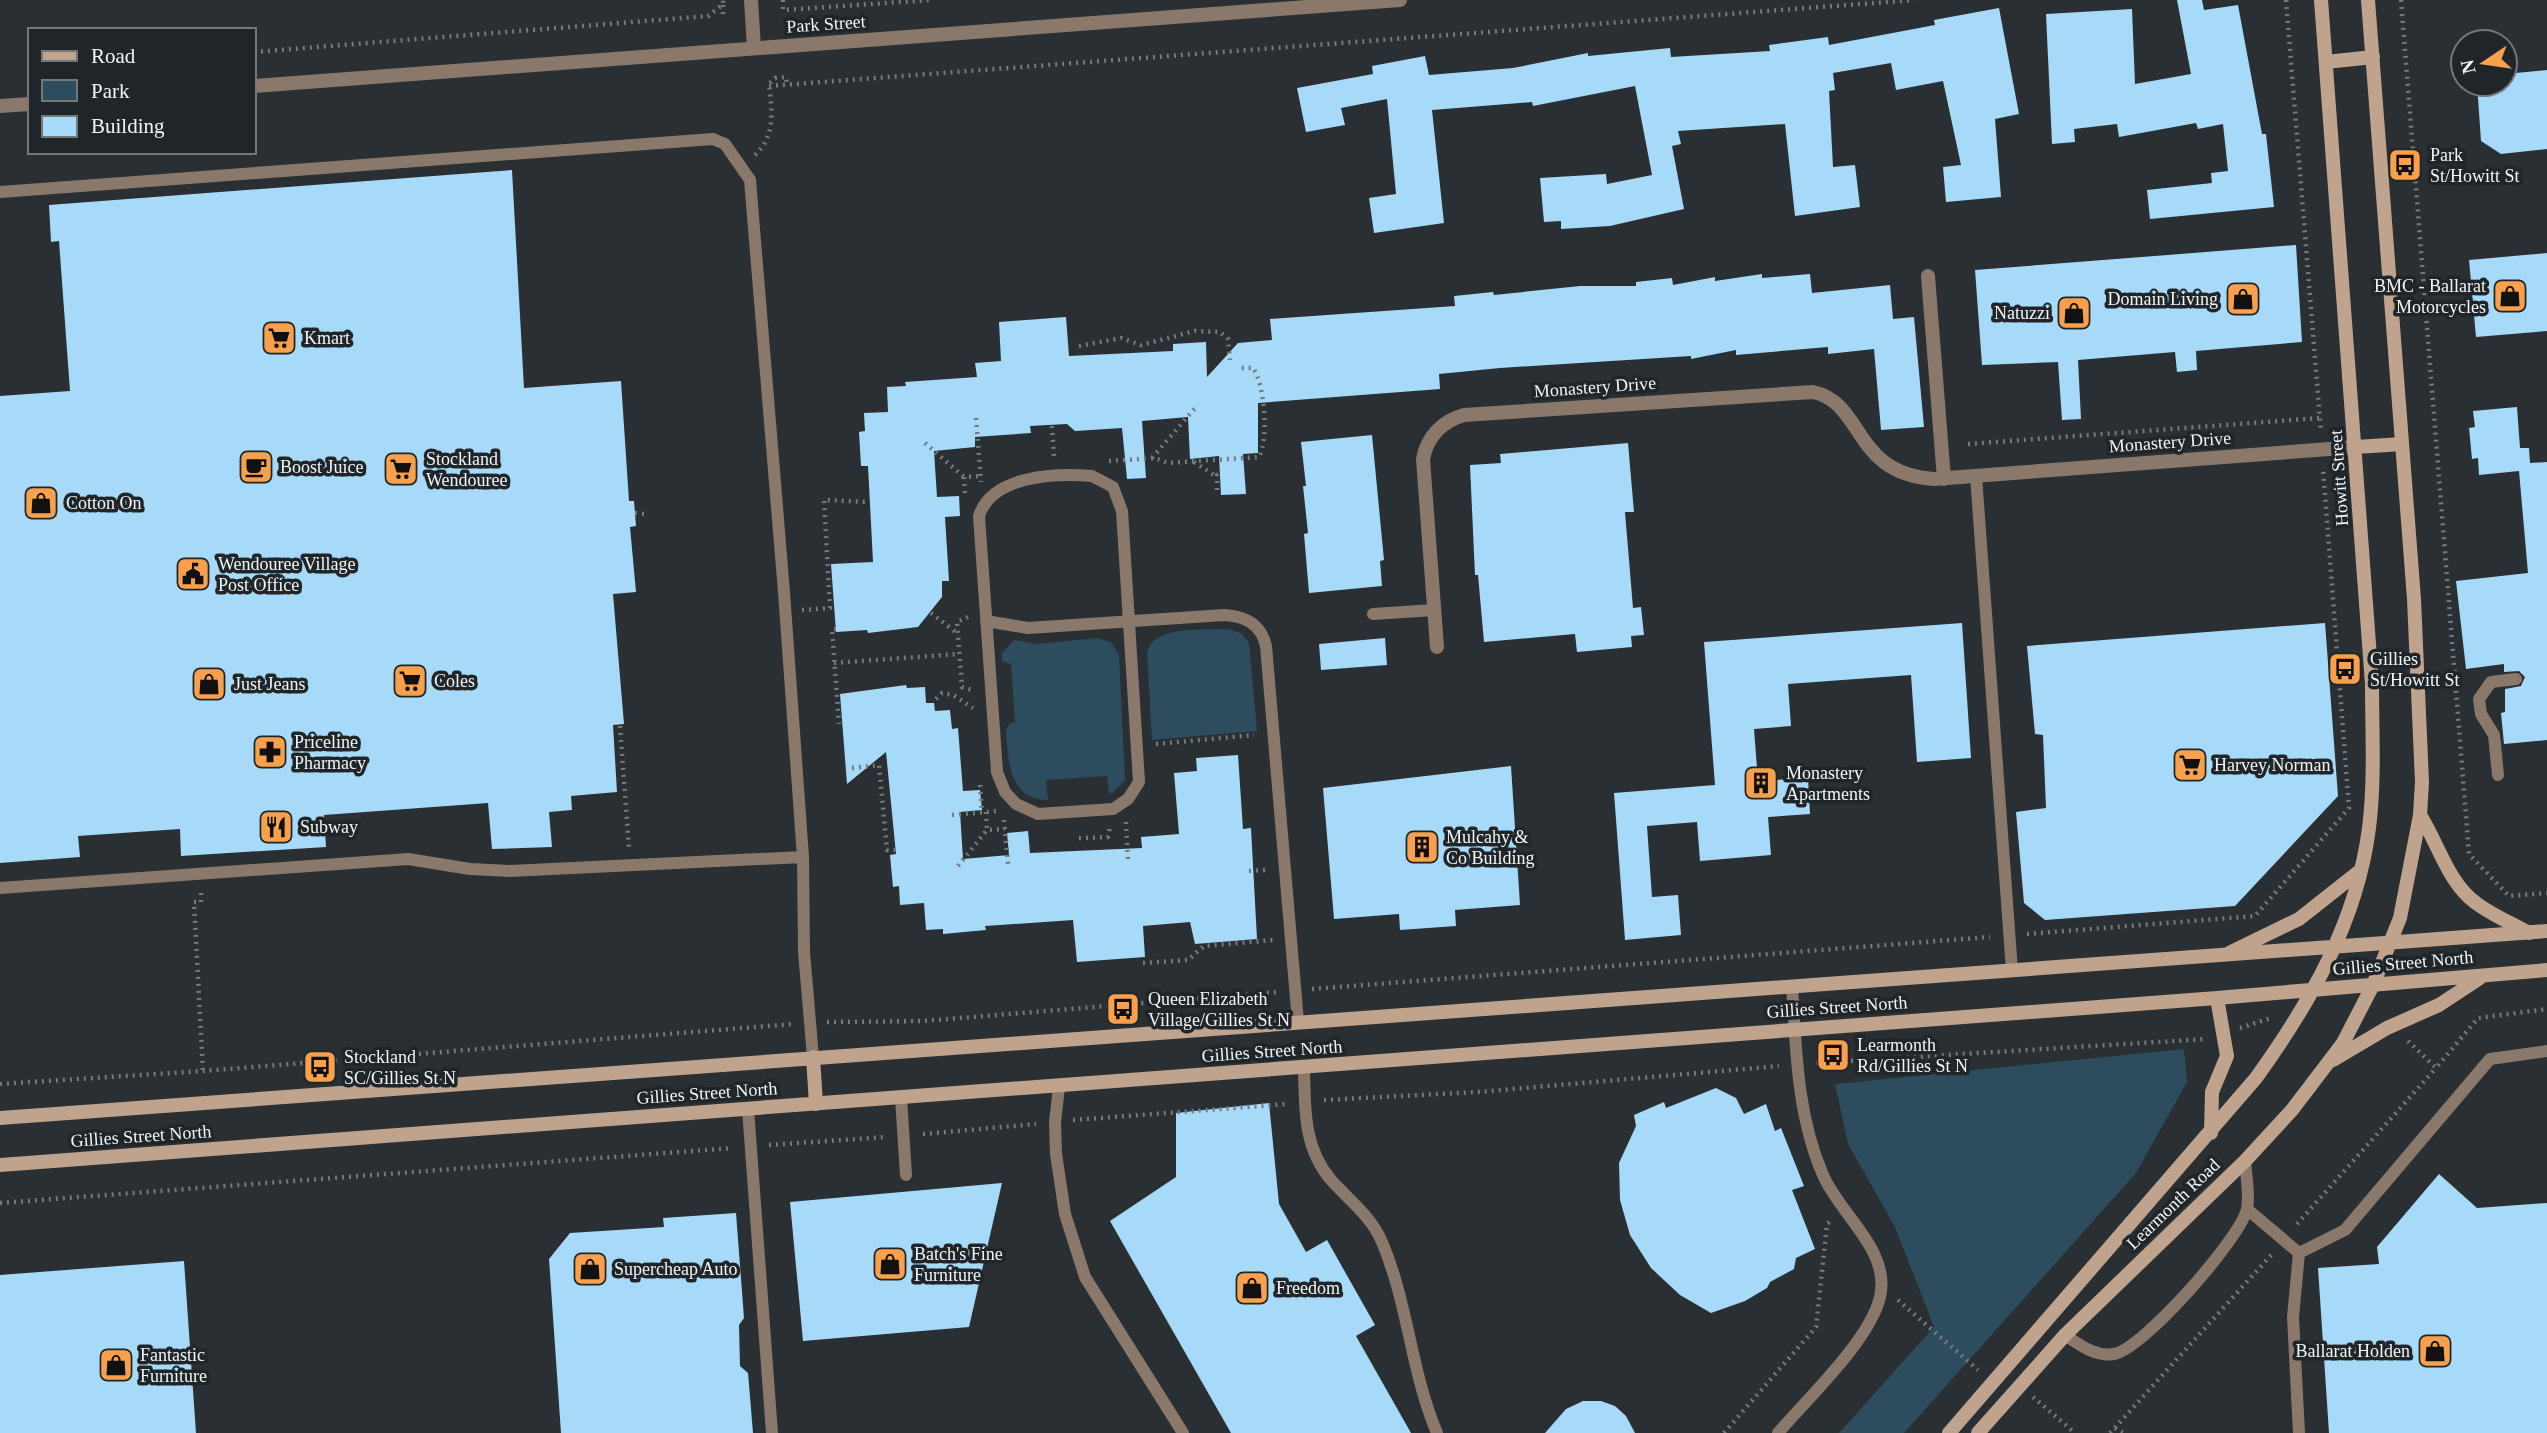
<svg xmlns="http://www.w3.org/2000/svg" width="2547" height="1433" font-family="'Times New Roman',serif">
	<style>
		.green { fill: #2d4c5d }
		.building { fill: #a6daf8 }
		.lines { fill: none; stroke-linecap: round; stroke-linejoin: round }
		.path { stroke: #757a7d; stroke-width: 4.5; stroke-dasharray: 2 5; stroke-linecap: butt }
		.service { stroke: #8a796a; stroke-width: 12 }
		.minor { stroke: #8a796a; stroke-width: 14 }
		.secondary { stroke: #bfa38c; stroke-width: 14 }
		.labels { text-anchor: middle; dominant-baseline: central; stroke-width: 7; stroke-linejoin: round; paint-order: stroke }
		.street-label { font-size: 18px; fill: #f1f5f7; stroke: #1f2528 }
		.poi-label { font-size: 18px; fill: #f1f5f7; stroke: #1f2528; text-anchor: start }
	</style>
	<rect width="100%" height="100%" fill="#292f32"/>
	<!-- green -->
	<path class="green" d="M 1228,629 L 1241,633 L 1249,643 L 1257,731 L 1152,740 L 1147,653 C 1153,624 1204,631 1228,629 Z
		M 1097,638 L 1111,642 L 1119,655 L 1125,780 L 1112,794 L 1109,792 L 1107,776 L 1046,780 L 1048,800 C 1008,800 1008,759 1006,729 L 1009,724 L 1015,722 L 1011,664 L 1002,661 L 1002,653 L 1014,640 L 1037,644 Z
		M 2184,1049 L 2187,1082 L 2136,1173 L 1904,1433 L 1839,1433 L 1934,1327 L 1895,1227 L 1848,1144 L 1835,1084 Z"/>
	<!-- building -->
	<path class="building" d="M 2177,0 L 2202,0 L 2204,10 L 2238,5 L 2262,134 L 2266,134 L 2274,207 L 2150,219 L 2147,190 L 2212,183 L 2211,173 L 2228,171 L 2223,124 L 2198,129 L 2196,123 L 2119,137 L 2117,124 L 2074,129 L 2075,142 L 2052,144 L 2046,14 L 2132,9 L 2135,84 L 2191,74 Z
		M 1999,8 L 2019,114 L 1995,119 L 2001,197 L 1946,202 L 1943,167 L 1961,165 L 1943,81 L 1896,90 L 1891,63 L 1833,73 L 1835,90 L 1829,91 L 1833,167 L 1855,165 L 1860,207 L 1795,216 L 1785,124 L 1678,131 L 1681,144 L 1672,146 L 1684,209 L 1610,226 L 1561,229 L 1561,221 L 1544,222 L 1540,178 L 1606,174 L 1607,184 L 1652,175 L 1635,86 L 1533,106 L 1532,102 L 1432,110 L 1444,223 L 1374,233 L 1369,198 L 1396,194 L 1387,99 L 1341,108 L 1345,125 L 1306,132 L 1297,88 L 1373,74 L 1372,66 L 1425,56 L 1429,75 L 1513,68 L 1588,53 L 1588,56 L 1670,48 L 1671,57 L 1770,51 L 1769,45 L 1828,37 L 1829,45 L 1935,25 L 1934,20 Z
		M 2547,70 L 2547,149 L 2501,154 L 2481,141 L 2477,84 L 2505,84 L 2505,74 Z
		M 512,170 L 524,388 L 621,381 L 629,501 L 634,501 L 636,526 L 630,527 L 636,592 L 613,594 L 624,724 L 613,725 L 617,792 L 571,796 L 572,810 L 549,812 L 552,847 L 492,849 L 488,803 L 324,815 L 326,847 L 181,856 L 180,829 L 78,836 L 80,857 L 0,863 L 0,396 L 70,391 L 59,241 L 51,242 L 49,205 Z
		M 2296,245 L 2302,342 L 2196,351 L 2197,370 L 2177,372 L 2175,352 L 2078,360 L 2081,419 L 2062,420 L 2058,362 L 1982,365 L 1975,270 Z
		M 2547,253 L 2547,331 L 2476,337 L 2469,260 Z
		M 1762,274 L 1762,278 L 1810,274 L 1812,293 L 1890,285 L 1893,319 L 1914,317 L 1924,427 L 1881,430 L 1874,349 L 1828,354 L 1828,347 L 1736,355 L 1736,350 L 1691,359 L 1691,356 L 1500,368 L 1439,374 L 1440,389 L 1258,403 L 1258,453 L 1243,454 L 1246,494 L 1221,495 L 1219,456 L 1190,459 L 1188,417 L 1142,421 L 1146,478 L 1127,479 L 1122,428 L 1075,431 L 1067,424 L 1030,426 L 1031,433 L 975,437 L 975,447 L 934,451 L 937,497 L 959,496 L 960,516 L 945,517 L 949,581 L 942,581 L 942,597 L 918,627 L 868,633 L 867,630 L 836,632 L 831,564 L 873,562 L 868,466 L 861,466 L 859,432 L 865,431 L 864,413 L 888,412 L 887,387 L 906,386 L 905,382 L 977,377 L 975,363 L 1001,361 L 999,322 L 1066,317 L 1069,356 L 1173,351 L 1173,344 L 1206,342 L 1207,377 L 1238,343 L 1272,340 L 1270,319 L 1455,306 L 1454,296 L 1493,292 L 1494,295 L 1580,286 L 1636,286 L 1636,282 L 1672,278 L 1673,285 L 1715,277 L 1715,281 Z
		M 2517,407 L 2520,448 L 2529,448 L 2530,463 L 2547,462 L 2547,740 L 2504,744 L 2501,713 L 2505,712 L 2505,689 L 2521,686 L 2525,677 L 2519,671 L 2504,672 L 2504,664 L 2466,669 L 2456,581 L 2528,573 L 2519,471 L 2479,475 L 2478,458 L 2472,459 L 2469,428 L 2475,427 L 2473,411 Z
		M 1372,435 L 1384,560 L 1380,561 L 1382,586 L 1309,593 L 1304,534 L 1308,533 L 1303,486 L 1306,486 L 1301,442 Z
		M 1628,443 L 1634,512 L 1625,512 L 1633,608 L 1641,607 L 1644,635 L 1631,636 L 1632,647 L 1577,652 L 1575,634 L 1484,642 L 1478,575 L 1475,575 L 1470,465 L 1501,463 L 1500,454 Z
		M 1962,623 L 1971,758 L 1917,762 L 1911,675 L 1788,684 L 1791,726 L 1754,729 L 1758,781 L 1808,778 L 1810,814 L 1768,817 L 1771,855 L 1700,861 L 1697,822 L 1647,826 L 1652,897 L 1678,895 L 1681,935 L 1625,940 L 1614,793 L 1715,785 L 1704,642 Z
		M 2325,623 L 2338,796 L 2235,906 L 2045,920 L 2024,903 L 2016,812 L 2046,808 L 2043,735 L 2035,734 L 2027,646 Z
		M 1385,638 L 1387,665 L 1321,670 L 1319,644 Z
		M 906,685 L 907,688 L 925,687 L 926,703 L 934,703 L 935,711 L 950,710 L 952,729 L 958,728 L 963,791 L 980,790 L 982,810 L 960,812 L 963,859 L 1009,855 L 1007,833 L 1028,831 L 1030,853 L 1142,848 L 1141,837 L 1179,834 L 1174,773 L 1197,771 L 1196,758 L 1238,755 L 1243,829 L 1251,828 L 1257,939 L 1195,944 L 1190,922 L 1143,926 L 1145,957 L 1077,962 L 1073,920 L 985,926 L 986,930 L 943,934 L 943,929 L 926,930 L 924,903 L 900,905 L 899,886 L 893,887 L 890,855 L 896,854 L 886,752 L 847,784 L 840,694 Z
		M 1511,766 L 1520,905 L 1455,910 L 1456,926 L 1400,930 L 1399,914 L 1334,919 L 1323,788 Z
		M 1716,1088 L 1736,1098 L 1744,1114 L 1766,1104 L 1775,1131 L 1781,1128 L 1804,1186 L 1792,1190 L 1815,1249 L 1796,1258 L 1794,1269 L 1770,1282 L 1767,1288 L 1745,1301 L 1711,1313 L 1680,1295 L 1651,1268 L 1630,1235 L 1620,1200 L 1619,1163 L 1636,1126 L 1634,1115 L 1664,1102 L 1666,1108 Z
		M 1269,1103 L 1279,1204 L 1306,1252 L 1327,1240 L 1375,1325 L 1356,1336 L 1411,1433 L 1231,1433 L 1110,1221 L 1176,1177 L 1176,1113 Z
		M 2439,1174 L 2477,1208 L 2547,1203 L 2547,1433 L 2329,1433 L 2318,1268 L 2379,1264 L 2377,1247 Z
		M 1002,1183 L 969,1327 L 803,1341 L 790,1202 Z
		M 736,1213 L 744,1318 L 739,1325 L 740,1366 L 748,1373 L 753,1433 L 561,1433 L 549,1259 L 570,1233 L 664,1227 L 663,1218 Z
		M 184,1261 L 196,1433 L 0,1433 L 0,1275 Z
		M 1583,1401 L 1601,1401 L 1615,1406 L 1626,1416 L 1635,1433 L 1545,1433 L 1566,1409 Z"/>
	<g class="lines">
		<!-- path -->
		<path class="path" d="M 783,0 L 783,10 L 930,0
			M 2286,0 L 2321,432
			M 2401,0 L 2469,854 L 2509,896 L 2547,893
			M 723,5 L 723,15
			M 254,52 L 708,16 L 723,4 L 723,0
			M 769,86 L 1914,0
			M 755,155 C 776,136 772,109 769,84 L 775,78 L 786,77 L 787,85
			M 1079,346 L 1121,338 L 1141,345 L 1195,331 L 1220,332 L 1228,339 L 1230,360
			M 976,418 L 981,482
			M 1052,426 L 1054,456
			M 925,443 L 964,477
			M 1968,444 L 2320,418
			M 1152,458 L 1195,408
			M 1109,461 L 1155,458 L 1168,463 L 1259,457 C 1269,438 1265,386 1253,368 L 1239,368
			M 1194,462 L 1217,477
			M 1217,490 L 1217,475 L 1223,475
			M 965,493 L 964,477 L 980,476
			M 635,513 L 645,514
			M 802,610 L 830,608 L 824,500 L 868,502
			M 931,613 L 958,634
			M 968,617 L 957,622 L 962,687 L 972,690
			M 836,629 L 832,629 L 839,724
			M 834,663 L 959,654
			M 936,699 L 942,693 L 953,695 L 973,708
			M 620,726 L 629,848
			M 1156,744 L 1254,735
			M 852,768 L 879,765 L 887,850 L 895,850
			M 980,785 L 982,812
			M 986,812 L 987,830 L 1005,829
			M 952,815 L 997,811
			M 1004,820 L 1008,864
			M 1126,822 L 1128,861
			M 1079,838 L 1108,837 L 1110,827
			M 958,866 L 987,830
			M 1249,871 L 1265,870
			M 201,893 L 201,902 L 194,902 L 203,1071
			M 2027,934 L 2255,916 L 2349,808 L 2323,468
			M 1143,963 L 1188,960 L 1204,946 L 1273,940
			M 1312,989 L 1990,937
			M 827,1022 L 923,1021 L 1279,992
			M 2240,1028 L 2271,1018
			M 2408,1041 L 2436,1068 L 2478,1018 L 2547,1009
			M 1816,1063 L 2206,1039
			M 0,1084 L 203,1071 L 793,1024
			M 1324,1100 L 1478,1092 L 1779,1066
			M 1073,1120 L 1287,1104
			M 923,1134 L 1036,1124
			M 769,1145 L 886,1137
			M 0,1203 L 733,1148
			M 2297,1224 L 2436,1068
			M 1898,1300 L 1978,1370
			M 2033,1397 L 2075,1433
			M 2115,1428 L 2123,1433
			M 1724,1433 L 1816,1327 L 1827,1224 L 1831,1221
			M 2110,1433 L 2273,1253"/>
		<!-- service -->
		<path class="service" d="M 0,192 L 713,139 L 725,144 L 750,180 L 784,592 L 803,857 L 804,952 L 813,1057
			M 1092,476 L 1113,487 L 1122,511 L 1139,782 L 1128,799 L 1113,809 L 1038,814 L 1016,804 L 1005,792 L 997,772 L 979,516 C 992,475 1056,473 1092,476 Z
			M 1976,476 L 2012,971
			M 1373,614 L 1434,610
			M 986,621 L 1028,628 L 1224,615 C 1245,616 1261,624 1266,646 L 1298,1022
			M 2498,775 L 2494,735 L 2481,714 L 2479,699 L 2491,682 L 2516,679
			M 0,888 L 408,859 L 470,869 L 510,871 L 803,857
			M 1304,1068 C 1305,1108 1303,1147 1331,1180 C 1349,1200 1371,1216 1382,1242 C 1408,1303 1411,1372 1437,1433
			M 1059,1087 L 1055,1122 L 1056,1154 L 1065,1214 L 1085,1277 L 1183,1433
			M 901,1098 L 906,1175
			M 748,1109 L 772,1433
			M 2247,1209 L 2299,1253
			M 2299,1253 L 2345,1230 L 2490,1059 L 2547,1051
			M 2065,1335 C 2080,1345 2095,1357 2114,1354 C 2143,1349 2240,1239 2247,1209 C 2250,1194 2246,1176 2245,1161
			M 1778,1433 C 1808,1398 1870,1340 1880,1297 C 1891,1250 1840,1215 1823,1175 C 1797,1115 1796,1050 1792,986
			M 2299,1433 L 2293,1317 L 2299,1253"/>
		<!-- minor -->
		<path class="minor" d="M 751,0 L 754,48
			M 254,86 L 1400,0
			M 0,106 L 30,104
			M 1928,276 L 1944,479
			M 1437,647 L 1423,459 C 1427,437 1442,421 1464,415 L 1813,392 C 1865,403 1852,474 1934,479 L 2356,447"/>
		<!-- secondary -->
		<path class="secondary" d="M 2326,62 L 2373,57
			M 2356,447 L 2402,444
			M 2420,815 C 2438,843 2448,883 2476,903 C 2492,915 2511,923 2529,933
			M 2229,953 L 2299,919 L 2361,870
			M 813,1057 L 816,1104
			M 2333,1060 L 2387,1028 L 2439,1005 L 2480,978
			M 0,1118 L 2547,931
			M 2211,1133 L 2212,1092 L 2227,1056 L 2217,998
			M 0,1165 L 2217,998 L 2547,970
			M 1949,1433 L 2256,1078 C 2310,1003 2357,922 2369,828 C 2375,781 2372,732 2372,684 L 2321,0
			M 1978,1433 L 2065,1335 L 2245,1161 L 2292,1110 L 2343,1043 L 2373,985 L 2400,918 L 2420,815 L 2422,782 L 2414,599 L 2368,0"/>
	</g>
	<!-- icons -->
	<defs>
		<symbol id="bus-square" viewBox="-11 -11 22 22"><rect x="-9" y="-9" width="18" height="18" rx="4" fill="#f9a04c" stroke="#1f2528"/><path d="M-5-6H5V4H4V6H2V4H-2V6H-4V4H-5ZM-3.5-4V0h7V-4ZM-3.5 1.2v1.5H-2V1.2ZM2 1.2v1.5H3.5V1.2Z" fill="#111"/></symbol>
		<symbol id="shop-square" viewBox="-11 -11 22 22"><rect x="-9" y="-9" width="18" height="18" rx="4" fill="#f9a04c" stroke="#1f2528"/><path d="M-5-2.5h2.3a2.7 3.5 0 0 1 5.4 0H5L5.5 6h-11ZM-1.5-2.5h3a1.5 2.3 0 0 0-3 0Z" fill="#111"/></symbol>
		<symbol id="supermarket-square" viewBox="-11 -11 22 22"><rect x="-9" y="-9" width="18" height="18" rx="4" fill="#f9a04c" stroke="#1f2528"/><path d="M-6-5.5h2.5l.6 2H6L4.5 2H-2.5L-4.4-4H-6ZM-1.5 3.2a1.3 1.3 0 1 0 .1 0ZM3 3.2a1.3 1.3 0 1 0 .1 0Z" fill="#111"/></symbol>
		<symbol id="cafe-square" viewBox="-11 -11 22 22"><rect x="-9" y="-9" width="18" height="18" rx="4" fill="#f9a04c" stroke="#1f2528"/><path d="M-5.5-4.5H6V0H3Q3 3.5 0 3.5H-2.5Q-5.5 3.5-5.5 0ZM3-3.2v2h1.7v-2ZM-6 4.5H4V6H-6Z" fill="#111"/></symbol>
		<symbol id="civic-square" viewBox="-11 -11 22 22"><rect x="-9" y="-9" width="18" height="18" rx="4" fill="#f9a04c" stroke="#1f2528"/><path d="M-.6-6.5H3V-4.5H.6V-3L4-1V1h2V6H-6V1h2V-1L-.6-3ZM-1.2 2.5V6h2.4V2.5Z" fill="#111"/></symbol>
		<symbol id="pharmacy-square" viewBox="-11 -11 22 22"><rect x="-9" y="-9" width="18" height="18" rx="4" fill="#f9a04c" stroke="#1f2528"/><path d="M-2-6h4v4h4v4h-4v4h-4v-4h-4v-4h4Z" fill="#111"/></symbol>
		<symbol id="building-square" viewBox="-11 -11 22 22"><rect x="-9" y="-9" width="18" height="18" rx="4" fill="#f9a04c" stroke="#1f2528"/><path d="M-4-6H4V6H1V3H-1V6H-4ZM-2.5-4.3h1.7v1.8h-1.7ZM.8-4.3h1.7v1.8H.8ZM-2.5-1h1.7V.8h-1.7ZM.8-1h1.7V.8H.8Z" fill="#111"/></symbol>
		<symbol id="restaurant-square" viewBox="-11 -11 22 22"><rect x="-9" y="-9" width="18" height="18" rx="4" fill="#f9a04c" stroke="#1f2528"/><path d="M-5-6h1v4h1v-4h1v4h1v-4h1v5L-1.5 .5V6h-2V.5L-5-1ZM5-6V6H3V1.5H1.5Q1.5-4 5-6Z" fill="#111"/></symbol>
	</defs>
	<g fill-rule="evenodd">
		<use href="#bus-square" x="2386" y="146" width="38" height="38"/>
		<use href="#shop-square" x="2491" y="277" width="38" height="38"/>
		<use href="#shop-square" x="2224" y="280" width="38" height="38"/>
		<use href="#shop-square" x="2055" y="294" width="38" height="38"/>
		<use href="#supermarket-square" x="260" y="319" width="38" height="38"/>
		<use href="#cafe-square" x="237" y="448" width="38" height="38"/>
		<use href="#supermarket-square" x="382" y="450" width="38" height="38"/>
		<use href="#shop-square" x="22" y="484" width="38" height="38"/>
		<use href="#civic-square" x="174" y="555" width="38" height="38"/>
		<use href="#bus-square" x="2326" y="650" width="38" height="38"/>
		<use href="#supermarket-square" x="391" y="662" width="38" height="38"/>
		<use href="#shop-square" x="190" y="665" width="38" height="38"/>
		<use href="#pharmacy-square" x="251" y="733" width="38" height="38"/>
		<use href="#supermarket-square" x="2171" y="746" width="38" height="38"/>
		<use href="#building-square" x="1742" y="764" width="38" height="38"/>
		<use href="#restaurant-square" x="257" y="808" width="38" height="38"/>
		<use href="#building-square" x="1403" y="828" width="38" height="38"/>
		<use href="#bus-square" x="1104" y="990" width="38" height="38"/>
		<use href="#bus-square" x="1814" y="1036" width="38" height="38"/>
		<use href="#bus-square" x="301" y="1048" width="38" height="38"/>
		<use href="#shop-square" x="871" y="1245" width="38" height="38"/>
		<use href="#shop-square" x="571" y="1250" width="38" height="38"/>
		<use href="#shop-square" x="1233" y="1269" width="38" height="38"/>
		<use href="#shop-square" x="2416" y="1332" width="38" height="38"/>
		<use href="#shop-square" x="97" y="1346" width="38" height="38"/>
	</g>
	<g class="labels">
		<!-- street labels -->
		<g class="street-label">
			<text transform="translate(826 24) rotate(-4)">Park Street</text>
			<text transform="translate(1595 387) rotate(-4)">Monastery Drive</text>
			<text transform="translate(2170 442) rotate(-4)">Monastery Drive</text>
			<text transform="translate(2339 478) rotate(-94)">Howitt Street</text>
			<text transform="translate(2403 963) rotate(-5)">Gillies Street North</text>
			<text transform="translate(1837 1007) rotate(-4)">Gillies Street North</text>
			<text transform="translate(1272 1051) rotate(-4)">Gillies Street North</text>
			<text transform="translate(707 1093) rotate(-4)">Gillies Street North</text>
			<text transform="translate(141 1136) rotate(-4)">Gillies Street North</text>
			<text transform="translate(2173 1204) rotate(-44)">Learmonth Road</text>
		</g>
		<!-- poi labels -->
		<g class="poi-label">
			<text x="2430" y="155">Park<tspan x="2430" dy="21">St/Howitt St</tspan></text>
			<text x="2486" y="286" text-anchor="end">BMC - Ballarat<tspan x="2486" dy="21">Motorcycles</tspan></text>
			<text x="2218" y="299" text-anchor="end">Domain Living</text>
			<text x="2050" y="313" text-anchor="end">Natuzzi</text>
			<text x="304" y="338">Kmart</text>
			<text x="426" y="459">Stockland<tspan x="426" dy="21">Wendouree</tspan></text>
			<text x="280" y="467">Boost Juice</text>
			<text x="66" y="503">Cotton On</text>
			<text x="218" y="564">Wendouree Village<tspan x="218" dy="21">Post Office</tspan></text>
			<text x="2370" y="659">Gillies<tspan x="2370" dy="21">St/Howitt St</tspan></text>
			<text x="434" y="681">Coles</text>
			<text x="234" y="684">Just Jeans</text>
			<text x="294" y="742">Priceline<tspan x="294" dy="21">Pharmacy</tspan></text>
			<text x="2214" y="765">Harvey Norman</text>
			<text x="1786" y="773">Monastery<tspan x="1786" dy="21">Apartments</tspan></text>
			<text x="300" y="827">Subway</text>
			<text x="1446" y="837">Mulcahy &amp;<tspan x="1446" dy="21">Co Building</tspan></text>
			<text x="1148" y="999">Queen Elizabeth<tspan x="1148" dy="21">Village/Gillies St N</tspan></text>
			<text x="1857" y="1045">Learmonth<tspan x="1857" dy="21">Rd/Gillies St N</tspan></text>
			<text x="344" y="1057">Stockland<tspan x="344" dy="21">SC/Gillies St N</tspan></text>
			<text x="914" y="1254">Batch's Fine<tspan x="914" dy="21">Furniture</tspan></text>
			<text x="614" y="1269">Supercheap Auto</text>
			<text x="1276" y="1288">Freedom</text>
			<text x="2410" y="1351" text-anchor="end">Ballarat Holden</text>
			<text x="140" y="1355">Fantastic<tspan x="140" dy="21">Furniture</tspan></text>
		</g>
	</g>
	<!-- legend -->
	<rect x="28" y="28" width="228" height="126" fill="#1f2528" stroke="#73787b" stroke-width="2"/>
	<rect x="42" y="51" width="35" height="10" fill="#bfa38c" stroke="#73787b" stroke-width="2"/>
	<text x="91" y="63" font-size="21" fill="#f1f5f7">Road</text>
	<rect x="42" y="80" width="35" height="21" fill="#2d4c5d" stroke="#73787b" stroke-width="2"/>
	<text x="91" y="98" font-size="21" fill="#f1f5f7">Park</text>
	<rect x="42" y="116" width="35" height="21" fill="#a6daf8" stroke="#73787b" stroke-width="2"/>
	<text x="91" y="133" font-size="21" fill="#f1f5f7">Building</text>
	<!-- north arrow -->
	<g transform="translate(2484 63) rotate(257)"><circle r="33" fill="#1f2528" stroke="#73787b" stroke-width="2"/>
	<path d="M0-5L12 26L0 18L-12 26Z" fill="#f9a04c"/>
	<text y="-10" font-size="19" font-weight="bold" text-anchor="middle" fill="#f1f5f7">N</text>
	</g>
</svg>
